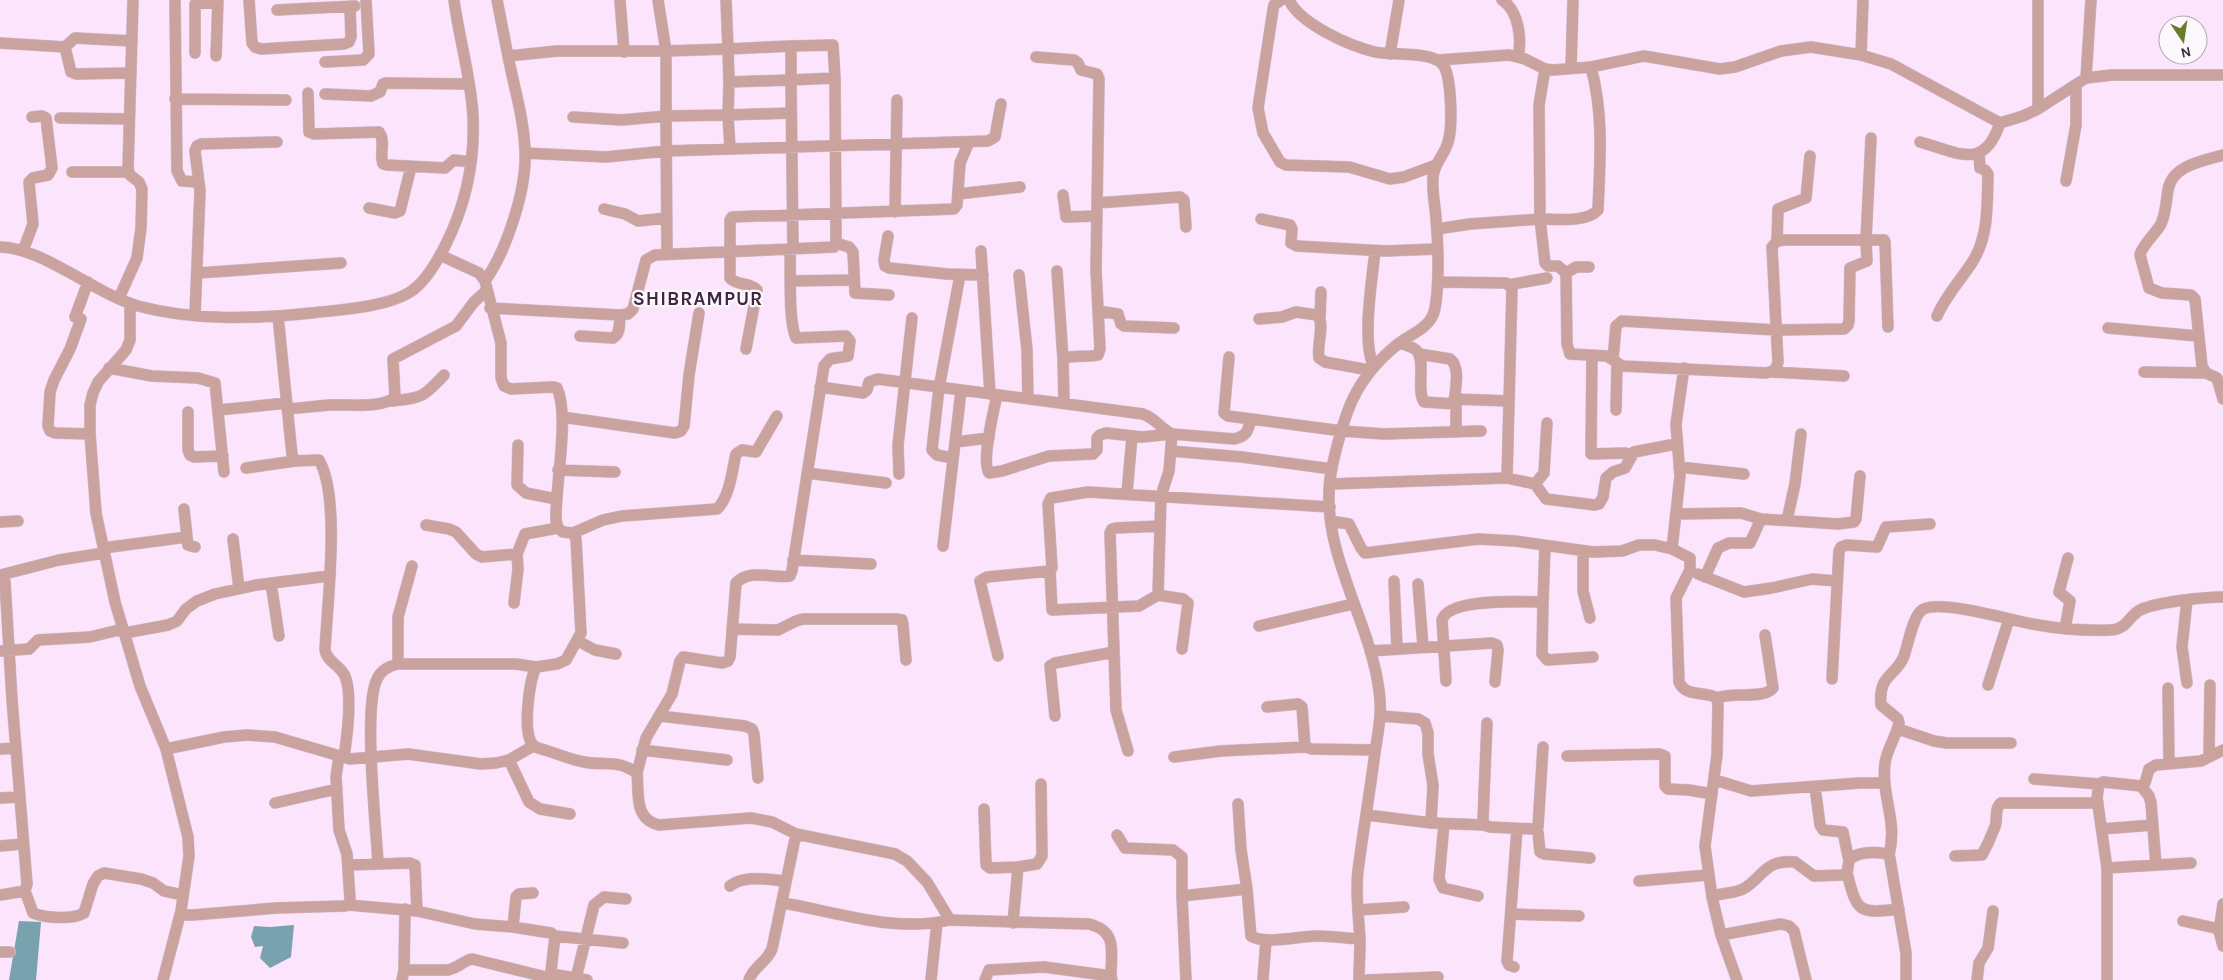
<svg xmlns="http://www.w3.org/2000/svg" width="2223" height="980" font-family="Karla,sans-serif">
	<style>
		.water { fill: #79a2ae }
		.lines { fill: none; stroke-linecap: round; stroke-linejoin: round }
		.minor-casing { stroke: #d4c0d5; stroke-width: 12 }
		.minor { stroke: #cba39e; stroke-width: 11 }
		.labels { text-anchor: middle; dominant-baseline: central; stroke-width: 4.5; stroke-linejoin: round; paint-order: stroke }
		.district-label { font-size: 19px; font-weight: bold; letter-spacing: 1px; fill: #3d283f; stroke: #fdf8fe }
	</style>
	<rect width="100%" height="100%" fill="#fbe4fc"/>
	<!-- water -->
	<path class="water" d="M 19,921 L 41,922 L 36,980 L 9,980 Z
		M 294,925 L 291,957 L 270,968 L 260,958 L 263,946 L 255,947 L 251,937 L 254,926 L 270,927 Z"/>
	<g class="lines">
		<defs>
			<path id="minor" d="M 175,0 L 177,171 L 182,181 L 198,182
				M 249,0 L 252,43 L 255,47 L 261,49 L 344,44 L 349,42 L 351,37 L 350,6
				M 497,0 L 508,56 L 557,51 L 666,51 L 728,49 L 729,82 L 791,80 L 793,250
				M 620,0 L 624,52
				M 658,0 L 666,51 L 666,116 L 728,115 L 729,82
				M 1281,0 L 1274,5 L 1273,10 L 1258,108 L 1263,133 L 1280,162 L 1286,165 L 1349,167 L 1390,179 L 1404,177 L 1436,165
				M 1289,0 C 1300,24 1350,46 1375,52 C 1393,56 1437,50 1445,68 C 1451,82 1453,127 1448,142 C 1445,155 1433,164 1433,178 C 1432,192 1435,205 1436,218 C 1438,243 1439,269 1437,293 C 1436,300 1436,308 1433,315 C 1427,329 1409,335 1398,344 C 1354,379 1344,414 1332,467 C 1316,541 1364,608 1377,678 C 1383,709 1380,721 1375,752 C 1370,792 1363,831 1358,871 C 1355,894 1359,917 1360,940 C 1360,953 1359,967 1359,980
				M 1502,0 C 1519,11 1522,39 1518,57
				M 2038,0 L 2038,109
				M 277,10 L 355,6
				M 0,43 L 65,47 L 71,72 L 76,74 L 131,73
				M 791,46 L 833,45 L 835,78
				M 65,47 L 75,38 L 132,41
				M 195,53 L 195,4 L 218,2
				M 1390,54 L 1399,0
				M 1861,55 L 1863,0
				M 216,56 L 218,0
				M 1036,57 L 1074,60 L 1078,63 L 1081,70 L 1097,74 L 1099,79 L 1096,270 L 1100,349 L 1098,355 C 1086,358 1074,354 1063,359 L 1064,403
				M 1439,60 L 1509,55 L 1525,59 L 1545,69 L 1553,70 L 1591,67 L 1644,56 L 1720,69 L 1735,67 L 1781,51 L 1811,47 L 1861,55 L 1891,64 L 2000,123 L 2023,116 L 2038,109 L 2086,78 L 2112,75 L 2223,75
				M 325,62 L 363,60 L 369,54 L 366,0
				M 1571,68 L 1573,0
				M 1545,69 L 1539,105 L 1540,219 C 1557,219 1586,223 1598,210 C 1600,160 1604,116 1591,67
				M 2086,78 L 2091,0
				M 308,93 L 309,132 L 314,134 L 379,132 C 386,141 379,153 383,164 L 387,165 L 445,168 L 454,160 L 471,162
				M 325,94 L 371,96 L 380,92 L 383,84 L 386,83 L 468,84
				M 175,99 L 286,100
				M 573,117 L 622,120 L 666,116 L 667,254
				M 60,118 L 129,119
				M 1920,142 C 1957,152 1984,172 2000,123
				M 730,149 L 728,115 L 791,113
				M 525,153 L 606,157 L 666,151 L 988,141 L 995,137 L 1001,104
				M 2223,155 C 2203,161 2172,165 2168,190 C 2166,201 2166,213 2161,224 C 2156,233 2141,247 2140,255 L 2149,288 L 2162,293 L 2191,295 L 2195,299 L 2202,366 L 2206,373 L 2217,378 L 2223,399
				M 72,172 L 129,172
				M 2066,181 L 2076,125 L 2076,85
				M 958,194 L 1020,187
				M 1063,195 L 1066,217 L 1097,216
				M 1097,203 L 1180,197 L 1184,200 L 1186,227
				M 369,208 L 395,213 L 400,211 L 411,167
				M 604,209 L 625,214 L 638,221 L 666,218
				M 895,212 L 897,100
				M 1261,219 L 1290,225 L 1292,229 L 1291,243 L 1297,246 L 1385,251 L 1437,249
				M 1437,229 L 1470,224 L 1540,219 L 1545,263 L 1548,266 L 1558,266 L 1566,273 L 1567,344 L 1570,354 L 1607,356 L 1622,366 L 1766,373 C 1774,371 1776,370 1778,362 L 1772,247 L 1777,241 L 1784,240 L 1866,240 L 1871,138
				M 888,236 L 884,260 L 885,266 L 889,268 L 947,274 L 983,275
				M 1777,241 L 1778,209 L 1806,198 L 1810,156
				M 836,243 L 849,247 L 853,252 L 855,293 L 889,295
				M 0,247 C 44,248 95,294 138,306 C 194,321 254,319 311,313 C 339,310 387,307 410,292 C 426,282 438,260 446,244 C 466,204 475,160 473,116 C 471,77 459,39 454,0
				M 23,251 L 33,224 L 29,182 L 33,178 L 48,175 L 52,168 L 46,118 L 42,116 L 32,117
				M 981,251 L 990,394
				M 440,255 L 479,273 L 485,281 L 501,343 L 501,378 L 504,386 L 511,389 L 552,387 L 557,388 C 570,416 555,486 556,520 L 558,528 L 563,532 L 573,533 L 576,539 L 581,633 L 566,660 L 557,664 L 536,667 C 529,681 524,725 530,740 C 531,744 534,746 538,748 C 553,752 568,759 584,762 C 605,766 617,759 637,773 C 639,795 634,819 659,825 L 751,818 L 772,822 L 796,834
				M 1057,271 L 1063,359
				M 198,273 L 341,263
				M 1566,273 L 1576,267 L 1589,267
				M 1019,275 L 1027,350 L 1028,399
				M 485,281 C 507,250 527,188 525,151 C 524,119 514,87 508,56
				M 791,281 L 853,280
				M 88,282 L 75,317 L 81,319 L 70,349 L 54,380 L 50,392 L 48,426 L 50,431 L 55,433 L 90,434
				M 1438,282 L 1506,283 L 1512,288 L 1507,478
				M 1508,285 L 1547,278
				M 119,298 L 137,258 L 141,228 L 142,189 L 139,182 L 130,175 L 128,169 L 133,0
				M 130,303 L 130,340 L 126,350 L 98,382 L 93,393 L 90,405 L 90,434 L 96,513 L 115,602 L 140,686 L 166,749 L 188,837 L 189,856 L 181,911 L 163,980
				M 490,308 L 620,315 L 628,314 L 633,309 L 646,260 L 655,255 L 834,247 L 836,243 L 835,78 L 791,80 L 791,46 L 728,49 L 726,0
				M 1098,311 L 1118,314 L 1121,324 L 1124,326 L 1174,328
				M 195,315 L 200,191 L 195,151 L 197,146 L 201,144 L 277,142
				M 278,316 L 292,455 L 295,461 L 319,460 C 341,497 327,605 325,650 C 327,662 340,665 345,676 C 353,695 347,737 344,757
				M 1937,316 C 1946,295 1961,280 1973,261 C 1989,235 1987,204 1988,174 L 1985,170 L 1980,168 L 1979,154
				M 1320,317 L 1321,292
				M 1259,319 L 1282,317 L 1296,312 L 1317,315 C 1326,324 1316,345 1319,358 L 1325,362 L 1369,370
				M 2108,328 L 2198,336
				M 580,336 L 613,338 C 621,334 619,323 620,315
				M 1400,343 C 1405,345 1414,347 1417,351 C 1426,362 1416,389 1424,402 L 1456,404 L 1456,432
				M 746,349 L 757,290 C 750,282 737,286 730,278 L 730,220 L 732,217 L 954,209 L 957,205 L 960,163 L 969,142
				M 1419,354 L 1450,359 C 1461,367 1455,390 1454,403
				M 1592,356 L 1591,454 L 1625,453 L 1631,455
				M 1229,357 L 1224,413 L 1228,416 L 1251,419
				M 1613,359 L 1616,326 L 1622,321 L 1776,330 L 1844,329 L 1848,325 L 1849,321 L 1850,268 L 1867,261 L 1866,240 L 1884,240 L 1885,242 L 1888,327
				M 1373,365 C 1362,340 1372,280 1375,251
				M 109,368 L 152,376 L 198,378 L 215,383 L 224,472
				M 1773,372 L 1844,376
				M 2144,372 L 2206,373
				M 820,387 L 863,393 L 867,390 L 869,382 L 878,379 L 1143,414 C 1155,418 1160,428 1172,434 L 1234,439 C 1247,436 1248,431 1251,419 L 1342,431 L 1384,434 L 1481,431
				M 997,395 C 994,410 981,461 989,473 L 1002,471 L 1049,456 L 1093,454 L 1097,450 L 1097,438 L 1100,435 L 1106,433 L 1142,437 L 1172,434 L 1169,471 L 1161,496 L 1158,595 L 1139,606 L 1052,610 L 1050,571
				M 1454,399 L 1509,401
				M 391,401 C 421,398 423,398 444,375
				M 287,409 C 302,408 316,406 330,405 C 348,404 382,409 395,397 L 393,359 L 456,326 L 474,302 L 487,290
				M 219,410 L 287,403
				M 1616,410 L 1617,364
				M 188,412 L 188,450 L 190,455 L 194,457 L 223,456
				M 562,417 L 675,433 L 681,431 L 684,426 L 689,375 L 699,313
				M 955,442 L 989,438
				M 518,445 L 517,485 L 526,493 L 556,499
				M 1171,451 L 1242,457 L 1332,469
				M 953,458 L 937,455 L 932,450 L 939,388 L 960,275
				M 1679,467 L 1744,474
				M 246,468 L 295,461
				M 558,470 L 615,472
				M 807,473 L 886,483
				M 899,474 L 898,445 L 912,318
				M 1330,484 L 1507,478 L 1535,484 L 1546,499 L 1595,505 L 1599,504 L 1603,497 L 1606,478 L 1613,472 L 1625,468 L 1634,452 L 1676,444
				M 1535,484 L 1544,473 L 1547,423
				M 1127,493 L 1132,437
				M 184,509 L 187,537
				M 1677,514 L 1741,513 L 1761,519
				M 1787,520 L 1795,484 L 1801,434
				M 1331,521 L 1349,524 L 1361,548 L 1365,553 L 1478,539 L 1515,541 L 1593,552 L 1622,551 L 1639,545 L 1655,545 L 1672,549 L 1690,558 L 1690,570 L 1676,598 L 1679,682 C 1685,697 1704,691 1717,698 L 1718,705 L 1717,755 L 1705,846 L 1712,897
				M 0,522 L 18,521
				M 426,525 L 449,529 L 456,532 L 476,554 L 482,557 L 517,554 L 525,534 L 558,528
				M 573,533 L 603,520 L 622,516 L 717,509 C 730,497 732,470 736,454 L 742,450 L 756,452 L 777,416
				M 233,539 L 239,588
				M 943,546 L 961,391
				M 103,548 L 187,537 L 188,545 L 195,547
				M 1672,549 L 1680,476 L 1676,424 L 1684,368
				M 1583,551 L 1583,591 L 1590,618
				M 793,560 L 871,564
				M 1698,574 L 1744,592 L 1772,588 L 1812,579 L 1836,581
				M 0,575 L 5,582 L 12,700 L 27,884 L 25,891 L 0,895
				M 1,575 L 59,560 L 104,553
				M 1705,577 L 1718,548 L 1729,543 L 1750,543 L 1761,519 L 1838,524 L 1854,522 L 1856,519 L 1860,476
				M 1394,581 L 1397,648
				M 271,583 L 279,636
				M 1418,584 L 1423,646
				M 1158,595 L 1183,599 L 1188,603 L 1182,649
				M 2187,600 L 2182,647 L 2187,683
				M 1543,602 L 1542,654 L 1547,660 L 1593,657
				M 514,603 L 518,569 L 517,554
				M 1259,626 L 1353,604
				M 732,629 L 778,630 L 796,621 L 803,619 L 896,619 L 902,620 L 903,625 L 906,660
				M 2065,629 L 2070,601 L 2059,592 L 2068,558
				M 125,633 L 168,625 L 177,621 L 186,609 L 197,601 L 215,594 L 256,585 L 329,576
				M 578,641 L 595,650 L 616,654
				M 0,651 L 29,649 L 38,640 L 90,637 L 123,629
				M 1370,651 L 1492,643 L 1497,645 L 1498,650 L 1495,682
				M 998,656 L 980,581 L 987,577 L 1050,571 L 1052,568 L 1048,504 L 1051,498 L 1088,492 L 1330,507
				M 398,664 L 398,617 L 412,566
				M 1832,679 L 1839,551 L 1841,547 L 1847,545 L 1877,547 L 1886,527 L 1930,524
				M 1446,681 L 1442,620 C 1449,597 1522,602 1543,602 L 1545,546
				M 1988,685 L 2009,619
				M 2168,688 L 2169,763
				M 1717,698 C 1732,691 1763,700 1773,688 L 1765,635
				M 1267,707 L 1298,704 L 1302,707 L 1305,747 L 1312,749 L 1375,750
				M 660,716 L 745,726 L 752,729 L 754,734 L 758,778
				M 1055,716 L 1050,666 L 1055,663 L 1114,652
				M 1382,716 L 1418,719 L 1425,723 L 1428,733 L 1428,754 L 1433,785 L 1431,823
				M 1487,723 L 1483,820 L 1484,825 L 1490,827 L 1534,829 L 1538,827 L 1543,747
				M 1898,729 L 1934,741 L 1947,743 L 2011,743
				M 0,749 L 16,748
				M 166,749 L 224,737 L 247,735 L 275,737 L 350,759 L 408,754 L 481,764 L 496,763 L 509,760 L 533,746
				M 642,750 L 727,760
				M 1128,751 L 1116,710 L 1110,533 L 1112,529 L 1116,528 L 1160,526
				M 1567,756 L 1660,754 L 1665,756 L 1665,786 L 1668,789 L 1689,790 L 1712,794
				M 1174,757 L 1221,751 L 1305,747
				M 2209,757 L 2210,685
				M 509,760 L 529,802 L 540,809 L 570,814
				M 637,773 L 646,738 L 672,694 L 680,661 L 683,657 L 722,663 L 728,661 L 730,657 L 736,583 C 750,568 772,579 790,576 L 792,571 L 824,366 L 830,359 L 848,356 L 850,341 L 846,336 L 796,338 C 788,321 791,270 790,250
				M 2034,779 L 2099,784
				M 1715,780 L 1751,791 L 1860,783 L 1885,783
				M 2141,786 L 2149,796 L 2151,803 L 2156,865
				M 1815,787 L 1820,825 L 1823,830 L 1843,832 L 1849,861
				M 0,798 L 19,797
				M 275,803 L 337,789
				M 1238,804 L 1241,850 L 1247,889 L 1251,936 C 1266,945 1299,936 1317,936 C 1331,936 1345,938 1360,939
				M 984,809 L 986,865 L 990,868 L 1018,867 L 1013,923
				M 1367,815 L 1431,823 L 1484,825
				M 1444,824 L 1439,879 L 1443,888 L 1478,896
				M 1534,829 L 1538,832 L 1540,852 L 1544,854 L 1590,858
				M 2102,829 L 2153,825
				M 1117,835 L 1125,848 L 1173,850 L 1182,857 L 1182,896
				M 0,846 L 23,844
				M 1889,855 C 1898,821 1881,797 1885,763 C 1887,749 1896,737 1899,723 L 1898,719 L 1881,705 C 1878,674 1896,677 1904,656 C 1908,645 1913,616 1922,610 C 1940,598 2015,622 2038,625 C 2061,629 2086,631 2110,630 C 2126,630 2128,617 2140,610 C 2157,602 2204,597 2223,597
				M 1955,856 L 1982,855 C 1986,848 1991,837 1994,829 C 1999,821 1993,810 2001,803 L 2098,803
				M 378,863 C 376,825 363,708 377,679 C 381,670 389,666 398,664 L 516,664 L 536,667
				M 348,865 L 410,863 L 415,865 L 417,911
				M 1018,867 L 1037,864 L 1042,856 L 1041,784
				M 2107,868 L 2191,863
				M 1847,873 C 1857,912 1858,914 1899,909
				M 1639,881 L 1708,875
				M 730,886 C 745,874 769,880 786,881
				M 25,891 L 33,913 C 46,918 72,920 84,913 L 93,884 L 98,876 L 104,873 L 141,879 L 153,883 L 164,891 L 183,895
				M 783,903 C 838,912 893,933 950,920
				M 349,905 L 417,911 L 475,924 L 513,927 L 551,933 L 555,936 L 550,980
				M 1358,910 L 1404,907
				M 181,911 L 185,915 L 193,915 L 276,908 L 344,906 L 349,905 L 350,899 L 347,854 L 339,830 L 336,777 L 339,756
				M 1511,914 L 1579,916
				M 2183,921 L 2215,928 L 2219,931 L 2223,946
				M 513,927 L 516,897 L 519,894 L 533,893
				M 2219,931 L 2223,904
				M 1721,935 L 1781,924 L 1789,926 L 1794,931 L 1806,980
				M 555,936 L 623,943
				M 0,952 L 10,952
				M 1514,967 L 1509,965 L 1507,961 L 1517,829
				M 404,970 L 448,970 C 458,968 463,961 472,959 L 550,978
				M 551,974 L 587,980
				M 576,978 L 594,905 L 604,897 L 626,899
				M 402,980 L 404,970 L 405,909
				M 749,980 C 753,967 767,962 772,949 L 796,834 L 895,854 L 907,861 L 927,882 L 950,920 L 1089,924 C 1118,931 1111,952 1111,976 L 1112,980
				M 931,980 L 937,923
				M 985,980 L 989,970 L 1044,967 L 1111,976
				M 1186,980 L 1182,896 L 1247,889
				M 1263,980 L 1266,940
				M 1367,980 L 1438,977
				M 1737,980 L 1721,935 L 1712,897 C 1722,892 1733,894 1743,889 C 1763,878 1764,859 1795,862 L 1814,876 L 1842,875 L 1847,873 C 1848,869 1848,864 1849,861 C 1855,851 1880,851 1889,855 L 1890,859 L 1906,953 L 1906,980
				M 1977,980 L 1979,963 L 1988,948 L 1993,911
				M 2107,980 L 2107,868 L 2097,798 L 2099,784 L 2103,782 L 2141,786 L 2145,783 L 2149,769 L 2156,765 L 2201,761 L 2223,750"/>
		</defs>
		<!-- minor casing -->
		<use href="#minor" class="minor-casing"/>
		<!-- minor -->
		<use href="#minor" class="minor"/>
	</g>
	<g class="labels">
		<!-- district labels -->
		<g class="district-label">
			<text x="698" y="299">SHIBRAMPUR</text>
		</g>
	</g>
	<!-- north arrow -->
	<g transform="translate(2183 40) rotate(167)"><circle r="24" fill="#fdf8fe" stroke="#afa7b0"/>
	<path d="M0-4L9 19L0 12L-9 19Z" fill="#6a7d2d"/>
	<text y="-8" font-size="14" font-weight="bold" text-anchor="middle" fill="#392e3a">N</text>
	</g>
</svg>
